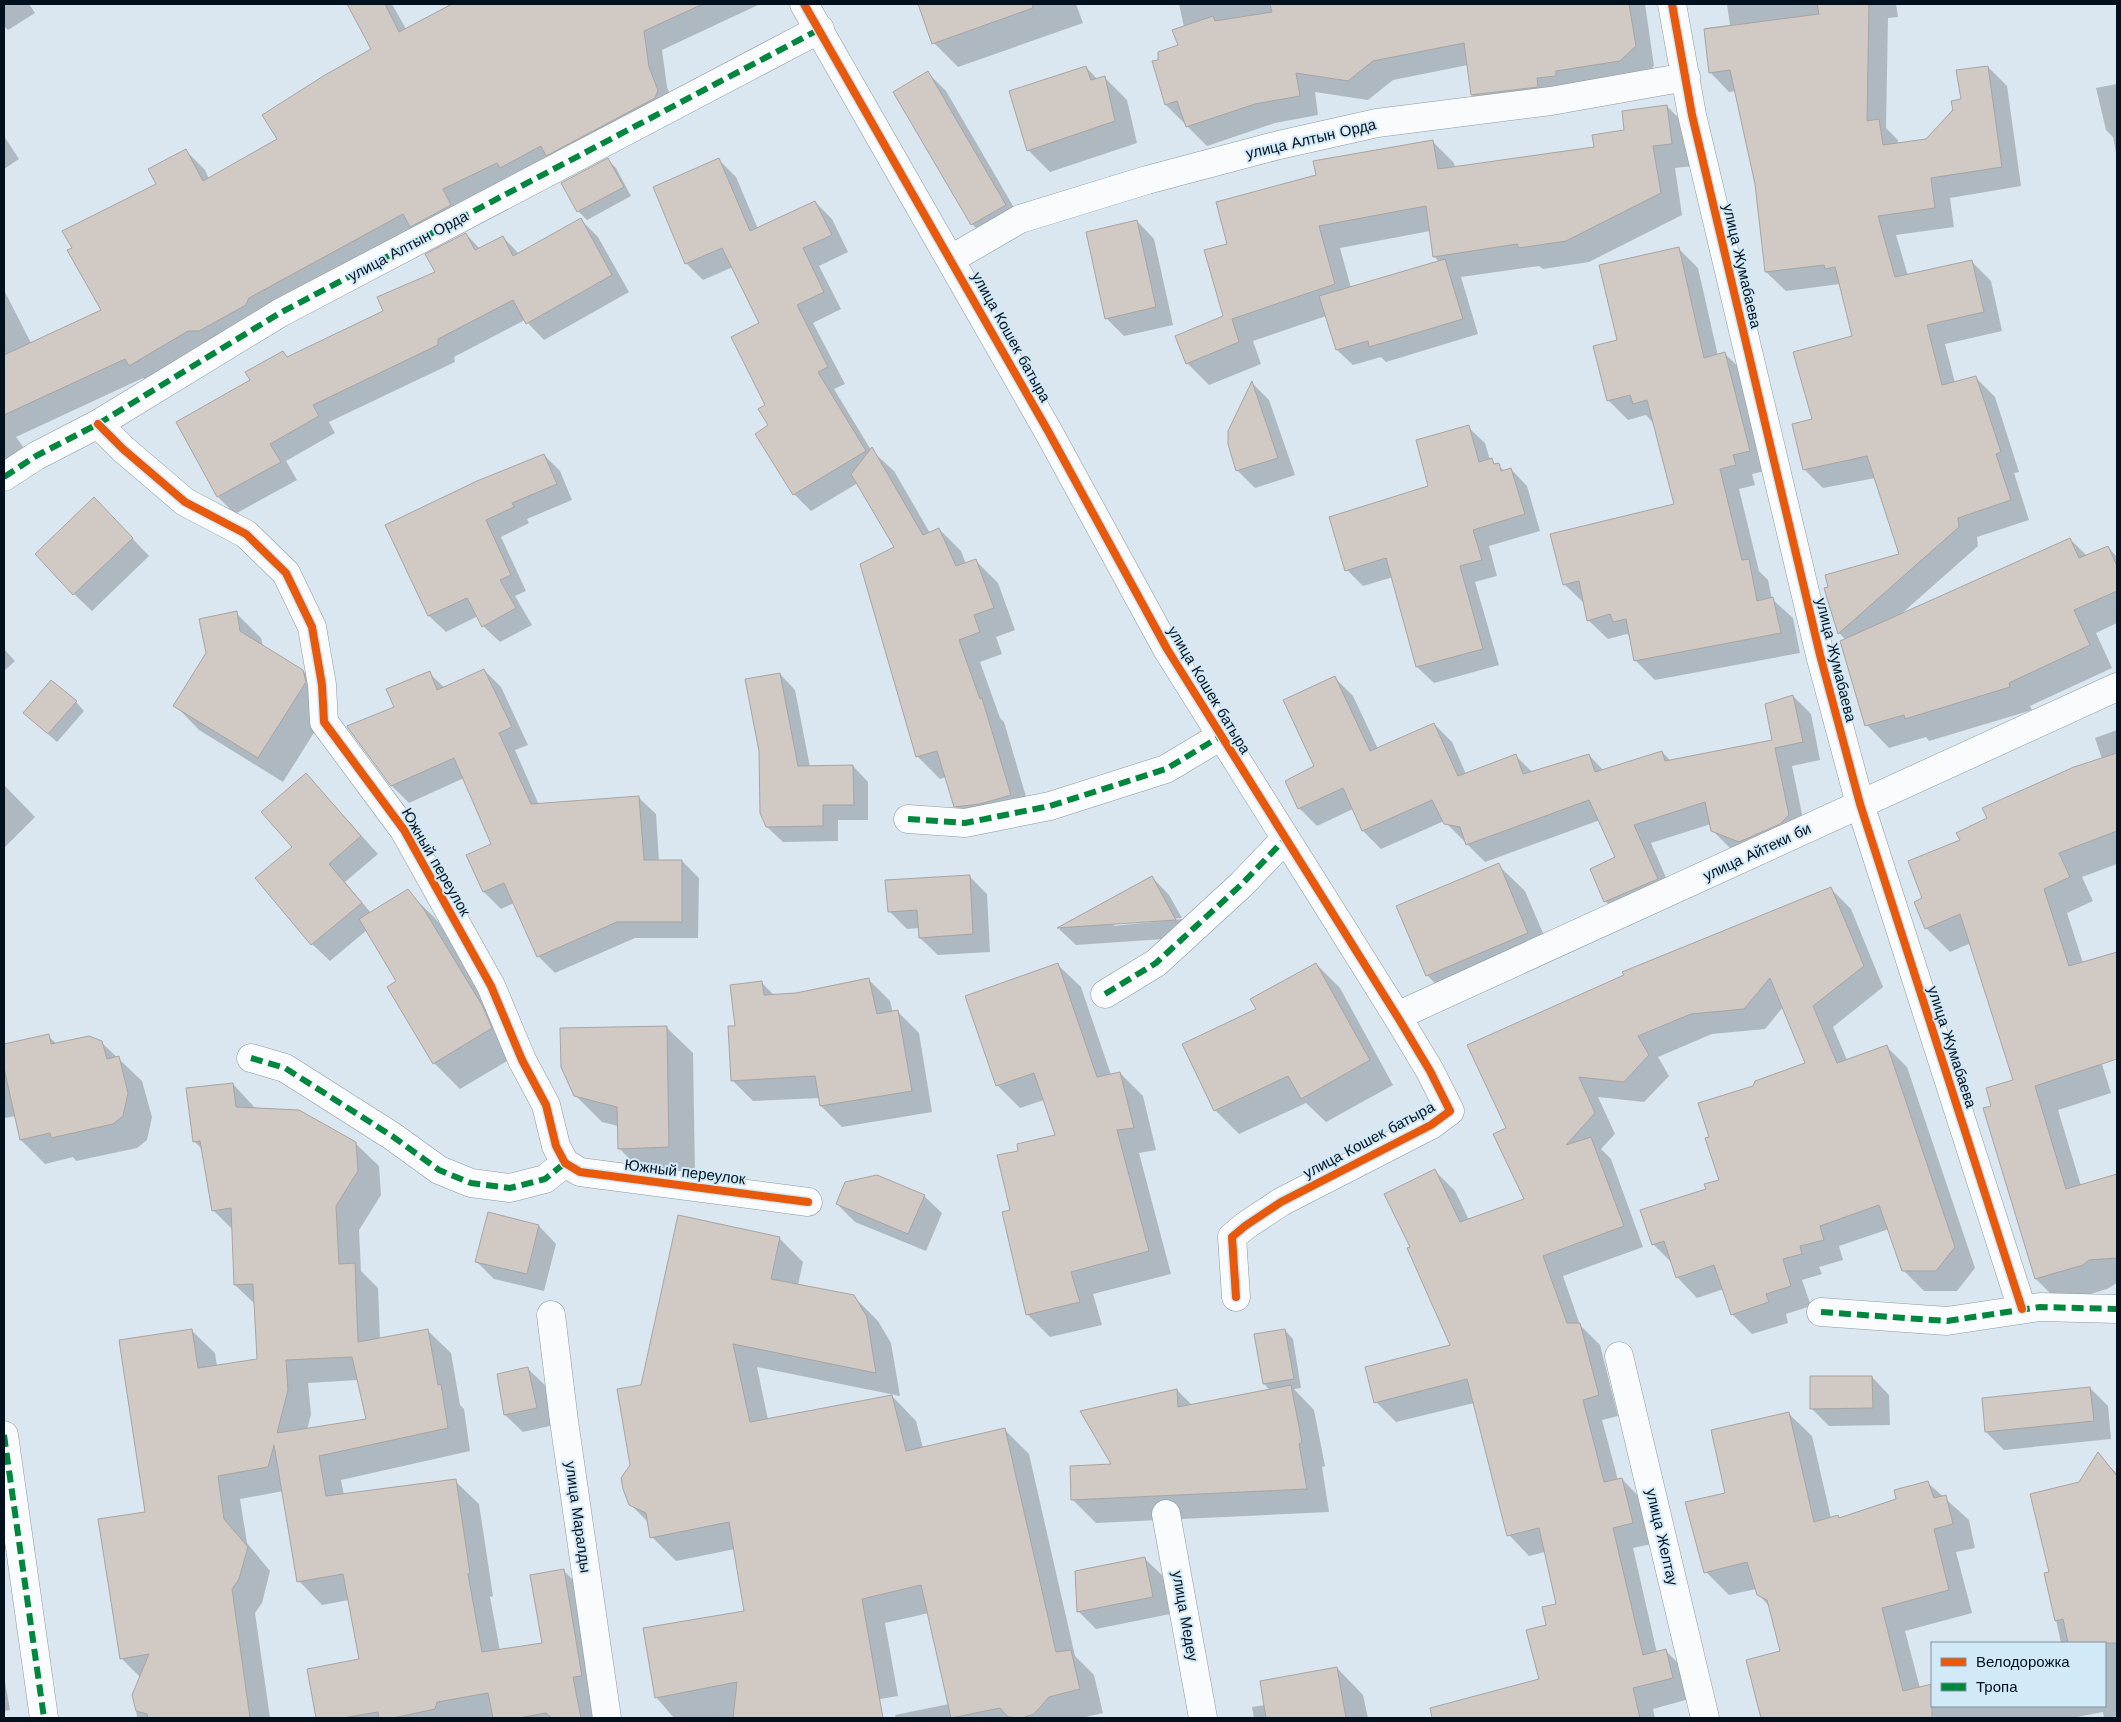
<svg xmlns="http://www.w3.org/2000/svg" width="2121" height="1722" font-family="'Work Sans',sans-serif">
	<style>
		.shadow { fill: #0003; fill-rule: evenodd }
		.building { fill: #d0c9c4; stroke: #a8a4a2; fill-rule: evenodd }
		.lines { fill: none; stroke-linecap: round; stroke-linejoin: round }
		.minor-casing { stroke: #899aa4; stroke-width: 29 }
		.minor { stroke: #f9fbfd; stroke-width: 28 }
		.quiet { stroke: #00873e; stroke-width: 6; stroke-dasharray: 12 6; stroke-linecap: butt }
		.cycleway-casing { stroke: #d2e9f8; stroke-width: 11 }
		.cycleway { stroke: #e8590c; stroke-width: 8 }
		.labels { text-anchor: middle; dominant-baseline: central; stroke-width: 4; stroke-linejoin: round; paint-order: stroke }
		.street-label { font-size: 15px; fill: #00111d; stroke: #d2e9f8 }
	</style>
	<rect width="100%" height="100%" fill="#dae7f0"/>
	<!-- shadow -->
	<path class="shadow" d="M 4,4 L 29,4 L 35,13 L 8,30 L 4,26 Z
		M 348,4 L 392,4 L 406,29 L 454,4 L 758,5 L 662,50 L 667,87 L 676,110 L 149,384 L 143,378 L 16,437 L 27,452 L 4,468 L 4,290 L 31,343 L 103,311 L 158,184 L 186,151 L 205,170 L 209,179 L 279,140 L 373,50 Z
		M 920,4 L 1076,4 L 1083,23 L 958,67 L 934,43 Z
		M 1179,4 L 1645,4 L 1654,66 L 1640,80 L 1491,114 L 1472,95 L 1468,65 L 1393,80 L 1368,100 L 1315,92 L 1318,115 L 1275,123 L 1207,146 L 1166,105 L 1160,61 L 1179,46 L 1184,27 Z
		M 1727,4 L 1896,4 L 1898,17 L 1888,18 L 1886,128 L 1898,140 L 1898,144 L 1927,140 L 1988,67 L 2007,86 L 2021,186 L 1950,198 L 1954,227 L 1896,235 L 1908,276 L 1972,262 L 1991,281 L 2002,331 L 1945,344 L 1955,383 L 1976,378 L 1995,397 L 2019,472 L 2014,473 L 2029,520 L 1977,537 L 1978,546 L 1900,615 L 2070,539 L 2087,556 L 2108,547 L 2117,557 L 2117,623 L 2096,633 L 2112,668 L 2030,706 L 2032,710 L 1929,741 L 1926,737 L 1889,748 L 1867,725 L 1846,640 L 1839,633 L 1826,589 L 1900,554 L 1875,478 L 1823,488 L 1804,469 L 1813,420 L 1853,337 L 1840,284 L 1786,291 L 1766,272 L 1757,184 L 1736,91 L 1729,92 L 1710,72 L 1705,28 L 1730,25 Z
		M 1086,67 L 1098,80 L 1105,78 L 1127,100 L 1137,143 L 1050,172 L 1028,150 Z
		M 928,73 L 946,91 L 1023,223 L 990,242 L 972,224 Z
		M 2117,84 L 2117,158 L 2113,137 L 2106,130 L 2096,88 Z
		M 1667,106 L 1689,129 L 1694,166 L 1675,168 L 1682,215 L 1589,262 L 1543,269 L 1539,266 L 1461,277 L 1478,334 L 1386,362 L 1381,357 L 1353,365 L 1337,350 L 1326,316 L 1253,341 L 1261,364 L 1209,385 L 1187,363 L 1224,317 L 1229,245 L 1317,176 L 1432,141 L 1454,163 L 1455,168 L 1595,148 ZM 1430,231 L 1434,256 L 1439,262 L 1351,288 L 1340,248 Z
		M 4,136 L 19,159 L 4,169 Z
		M 608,160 L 616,168 L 631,196 L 587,220 L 578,211 Z
		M 719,160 L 736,177 L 758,229 L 815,202 L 832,219 L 848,252 L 819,266 L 841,309 L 813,323 L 845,384 L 834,389 L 871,450 L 894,471 L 930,533 L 939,529 L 961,551 L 966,564 L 976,561 L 998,583 L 1015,630 L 996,637 L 1002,654 L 980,662 L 1000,718 L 1004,722 L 1032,817 L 977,828 L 955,806 L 946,777 L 940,779 L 917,756 L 895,548 L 858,483 L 811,511 L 794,494 L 770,426 L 760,324 L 733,267 L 703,280 L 686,263 Z
		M 581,220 L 598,237 L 629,292 L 544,340 L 525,320 L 454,357 L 455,362 L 329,422 L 335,433 L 286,461 L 297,480 L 235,514 L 218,497 L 177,423 L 252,381 L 283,352 L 288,358 L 385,311 L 436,273 L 466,234 L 480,249 L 503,237 L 519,254 Z
		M 1137,221 L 1154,239 L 1173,325 L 1124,336 L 1106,318 Z
		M 1679,249 L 1698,268 L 1718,356 L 1725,354 L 1745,373 L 1769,470 L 1752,474 L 1755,485 L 1739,489 L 1759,571 L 1768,580 L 1772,599 L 1793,618 L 1800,653 L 1655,680 L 1636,661 L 1631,638 L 1627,634 L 1608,639 L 1588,620 L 1585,604 L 1564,584 L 1676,505 L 1654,424 L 1646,415 L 1628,420 L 1608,400 L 1618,341 Z
		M 1252,383 L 1269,400 L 1295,475 L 1255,488 L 1237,470 Z
		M 1468,427 L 1485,443 L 1490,460 L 1505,471 L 1511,469 L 1527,486 L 1540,531 L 1489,546 L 1497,576 L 1475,582 L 1499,665 L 1434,683 L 1417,667 L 1393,577 L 1363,586 L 1347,570 L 1430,487 Z
		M 544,455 L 560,471 L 572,500 L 527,519 L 529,523 L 501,537 L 526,591 L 515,596 L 532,625 L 500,642 L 483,626 L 478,616 L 446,632 L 429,616 L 387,526 Z
		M 112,517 L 149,556 L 92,611 L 74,594 Z
		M 236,613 L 261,638 L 263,646 L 303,671 L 328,696 L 330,707 L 283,782 L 199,730 L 175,705 Z
		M 4,649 L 15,661 L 4,671 Z
		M 484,670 L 501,687 L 528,745 L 515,750 L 539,805 L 638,797 L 656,814 L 659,861 L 682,861 L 699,878 L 698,938 L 635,938 L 555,973 L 538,956 L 514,903 L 501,909 L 484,892 L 468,855 L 493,845 L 464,778 L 409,803 L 392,786 L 395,708 L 429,673 L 445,688 Z
		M 780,674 L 795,690 L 810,767 L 853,766 L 868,782 L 868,820 L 838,820 L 838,841 L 783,842 L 767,827 Z
		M 1335,678 L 1353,696 L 1378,749 L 1434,724 L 1452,742 L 1466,774 L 1516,756 L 1532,772 L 1589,755 L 1604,771 L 1662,752 L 1671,761 L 1773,741 L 1793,696 L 1811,714 L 1820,760 L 1792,766 L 1806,833 L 1757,860 L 1730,848 L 1712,830 L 1711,824 L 1651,843 L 1674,896 L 1623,919 L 1605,901 L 1616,858 L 1600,820 L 1485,862 L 1444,821 L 1381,849 L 1363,831 L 1353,809 L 1317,826 L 1299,808 L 1316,767 Z
		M 76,702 L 84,711 L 57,742 L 33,721 Z
		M 2117,730 L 2117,864 L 2082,877 L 2093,901 L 2067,913 L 2083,963 L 2117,954 L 2117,1036 L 2095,1042 L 2111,1093 L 2058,1110 L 2081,1186 L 2117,1175 L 2117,1283 L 2107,1289 L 2060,1303 L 2036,1279 L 1993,1106 L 2014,1081 L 1971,943 L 1950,952 L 1926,928 L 1924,898 L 1962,841 L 2102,759 L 2095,738 Z
		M 306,774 L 378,854 L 345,882 L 371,913 L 407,891 L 434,917 L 450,935 L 517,1055 L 460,1089 L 434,1063 L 398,981 L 367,930 L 330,961 L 312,944 L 293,847 Z
		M 4,785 L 35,817 L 4,848 Z
		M 1498,865 L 1525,891 L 1554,959 L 1453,1002 L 1427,975 Z
		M 969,876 L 987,894 L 990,952 L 938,955 L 920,938 L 919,928 L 907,929 L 889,911 Z
		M 1152,877 L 1169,895 L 1182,918 L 1116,923 L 1113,926 L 1183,919 L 1193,937 L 1076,945 L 1059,929 Z
		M 1831,889 L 1851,909 L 1883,987 L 1833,1027 L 1847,1060 L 1887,1047 L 1907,1067 L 1975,1268 L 1957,1291 L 1924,1291 L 1903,1270 L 1889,1229 L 1839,1246 L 1843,1260 L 1819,1267 L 1822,1274 L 1802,1280 L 1811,1306 L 1786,1314 L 1788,1323 L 1752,1334 L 1732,1314 L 1724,1289 L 1697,1298 L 1677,1277 L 1673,1264 L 1653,1244 L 1707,1190 L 1721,1181 L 1710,1138 L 1754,1087 L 1806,1064 L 1783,1007 L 1765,1029 L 1712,1034 L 1658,1057 L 1669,1076 L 1644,1102 L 1598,1097 L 1615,1134 L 1601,1149 L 1611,1159 L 1643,1247 L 1563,1276 L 1580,1325 L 1600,1345 L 1618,1416 L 1602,1420 L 1618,1480 L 1622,1479 L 1642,1500 L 1652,1544 L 1633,1548 L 1657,1653 L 1666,1651 L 1686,1671 L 1693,1698 L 1653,1709 L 1655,1718 L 1530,1718 L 1523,1684 L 1540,1680 L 1547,1626 L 1558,1605 L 1545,1552 L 1529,1556 L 1509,1535 L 1474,1403 L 1396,1422 L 1376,1402 L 1452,1346 L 1412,1248 L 1435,1171 L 1455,1191 L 1469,1220 L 1526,1199 L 1507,1128 Z
		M 1316,964 L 1340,988 L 1393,1085 L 1326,1122 L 1306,1103 L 1239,1134 L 1215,1110 L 1258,1010 Z
		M 1058,965 L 1081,987 L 1111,1075 L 1120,1073 L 1143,1096 L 1156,1150 L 1139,1153 L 1171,1274 L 1093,1294 L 1102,1325 L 1050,1337 L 1027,1314 L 1011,1211 L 1020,1151 L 1057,1136 L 1044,1100 L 1020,1108 L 997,1085 Z
		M 869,980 L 890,1001 L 893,1013 L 898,1012 L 919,1033 L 932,1112 L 842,1127 L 821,1106 L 820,1098 L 753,1101 L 732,1080 L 736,1027 L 762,983 L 775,996 L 796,995 Z
		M 666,1027 L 693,1053 L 695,1173 L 645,1175 L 619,1148 L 618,1126 L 602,1122 L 575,1095 Z
		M 48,1036 L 57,1044 L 101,1042 L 142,1081 L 152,1117 L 147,1140 L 137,1148 L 76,1161 L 73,1157 L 45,1164 L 21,1140 L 16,1116 L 4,1118 L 4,1046 Z
		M 233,1084 L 256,1109 L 355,1143 L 379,1166 L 381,1195 L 359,1230 L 361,1271 L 378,1288 L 380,1339 L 427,1330 L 451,1353 L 460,1405 L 464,1409 L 470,1451 L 341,1480 L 344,1495 L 455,1481 L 479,1504 L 493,1596 L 490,1597 L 500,1651 L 543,1644 L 564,1571 L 587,1594 L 599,1718 L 317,1718 L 308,1670 L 360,1660 L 349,1600 L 322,1605 L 299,1581 L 283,1491 L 240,1499 L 247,1543 L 270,1571 L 262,1603 L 255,1613 L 270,1718 L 137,1718 L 134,1695 L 141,1678 L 121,1658 L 147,1513 L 191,1330 L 215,1353 L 217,1366 L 258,1360 L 256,1305 L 235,1285 L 233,1230 L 214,1211 L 203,1150 L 194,1141 ZM 358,1380 L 367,1420 L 307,1430 L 311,1414 L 308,1383 Z
		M 924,1196 L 942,1213 L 926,1251 L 855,1222 L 837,1204 Z
		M 539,1226 L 556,1244 L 544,1291 L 494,1279 L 477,1262 Z
		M 779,1238 L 803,1262 L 798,1285 L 854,1297 L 878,1321 L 891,1343 L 900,1396 L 757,1367 L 768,1420 L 892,1396 L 916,1421 L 923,1448 L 1004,1429 L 1029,1454 L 1075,1656 L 1094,1675 L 1103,1713 L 1082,1718 L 896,1718 L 895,1715 L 949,1704 L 929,1613 L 885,1623 L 898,1696 L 857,1703 L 859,1718 L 674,1718 L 656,1697 L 745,1612 L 735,1549 L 676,1561 L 652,1537 L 649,1523 L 630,1504 L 632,1466 L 642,1386 Z
		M 1285,1330 L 1293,1339 L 1301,1388 L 1294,1389 L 1314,1410 L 1325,1466 L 1322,1467 L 1329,1512 L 1096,1523 L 1073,1500 L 1113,1465 L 1177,1390 L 1192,1405 L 1270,1390 L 1264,1384 Z
		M 528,1369 L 546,1386 L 554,1425 L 523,1432 L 505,1415 Z
		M 1872,1377 L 1889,1395 L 1890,1425 L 1829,1426 L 1811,1408 Z
		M 2090,1388 L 2108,1406 L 2111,1439 L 2004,1450 L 1986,1432 Z
		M 1788,1413 L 1812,1436 L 1831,1518 L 1838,1516 L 1841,1519 L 1898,1500 L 1928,1483 L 1969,1520 L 1975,1548 L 1956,1552 L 1972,1613 L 1905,1631 L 1920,1688 L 1932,1685 L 1932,1706 L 2105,1706 L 2105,1643 L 2061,1643 L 2046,1574 L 2051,1573 L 2080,1483 L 2098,1454 L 2117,1474 L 2117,1718 L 2104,1718 L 2103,1712 L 2072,1718 L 1763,1718 L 1747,1661 L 1782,1651 L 1769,1606 L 1758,1594 L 1756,1589 L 1729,1595 L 1706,1572 L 1686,1503 L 1727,1494 Z
		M 1145,1559 L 1163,1576 L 1170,1614 L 1096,1629 L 1078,1611 Z
		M 1337,1668 L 1363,1695 L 1368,1718 L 1254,1718 L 1252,1707 L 1265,1705 Z
		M 4,1676 L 10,1710 L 4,1711 Z"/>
	<!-- building -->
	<path class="building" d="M 347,4 L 385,4 L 399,32 L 452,4 L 703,4 L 644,31 L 649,67 L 658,90 L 655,98 L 546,156 L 541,146 L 500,168 L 497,163 L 443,189 L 451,205 L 410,227 L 403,214 L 249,298 L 246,305 L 199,331 L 188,331 L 129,366 L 125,359 L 4,415 L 4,355 L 101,310 L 67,250 L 72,248 L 62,231 L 156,184 L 148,169 L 186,149 L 203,181 L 277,139 L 262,115 L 325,75 L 371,49 Z
		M 918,4 L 1032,4 L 1033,8 L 932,44 Z
		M 1270,4 L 1629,4 L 1636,46 L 1620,61 L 1556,71 L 1556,76 L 1537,78 L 1538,87 L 1471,95 L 1464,43 L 1373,61 L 1348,81 L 1296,73 L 1300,96 L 1255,104 L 1186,127 L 1177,101 L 1165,105 L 1152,61 L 1158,60 L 1158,52 L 1178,45 L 1172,30 L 1213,16 L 1215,21 L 1272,12 Z
		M 1817,4 L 1869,4 L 1867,121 L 1879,119 L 1883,145 L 1926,139 L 1953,110 L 1951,101 L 1961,99 L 1956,70 L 1988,66 L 2002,167 L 1931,178 L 1935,208 L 1878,216 L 1895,277 L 1972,260 L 1984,312 L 1927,325 L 1942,385 L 1976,376 L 2001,452 L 1996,454 L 2011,500 L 1958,518 L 1959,527 L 1838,634 L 1824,588 L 1828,587 L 1825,575 L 1899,554 L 1867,456 L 1803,470 L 1792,424 L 1812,419 L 1793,352 L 1852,336 L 1835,267 L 1825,269 L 1824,265 L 1765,272 L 1755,184 L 1730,70 L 1709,73 L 1704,29 L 1819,14 Z
		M 1086,66 L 1091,80 L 1105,76 L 1115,121 L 1027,151 L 1009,91 Z
		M 928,71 L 1006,205 L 971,225 L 893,92 Z
		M 1667,105 L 1672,144 L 1653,146 L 1661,193 L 1566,241 L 1519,248 L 1517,244 L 1433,257 L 1426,206 L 1319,226 L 1335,284 L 1232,319 L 1239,342 L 1186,364 L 1175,336 L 1223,316 L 1204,250 L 1227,244 L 1216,202 L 1316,175 L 1313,161 L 1433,140 L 1438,169 L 1594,147 L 1592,135 L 1624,130 L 1622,111 Z
		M 608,158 L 624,187 L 577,212 L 561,183 Z
		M 719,158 L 750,231 L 815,201 L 832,235 L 803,248 L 824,292 L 797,305 L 828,367 L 818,372 L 866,451 L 793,495 L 755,434 L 768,425 L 758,409 L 765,405 L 731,337 L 759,323 L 722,248 L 685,264 L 653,187 Z
		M 581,218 L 612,275 L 526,324 L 513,300 L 438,339 L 438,345 L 313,405 L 319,416 L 270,444 L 281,462 L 217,497 L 176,422 L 250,380 L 245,372 L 283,351 L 287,357 L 383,311 L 377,297 L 435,272 L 425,254 L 466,233 L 475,250 L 503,236 L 513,256 Z
		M 1137,220 L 1156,307 L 1105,319 L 1086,232 Z
		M 1679,247 L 1704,358 L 1725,352 L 1750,451 L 1733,455 L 1736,465 L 1720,469 L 1742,560 L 1749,559 L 1757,601 L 1773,597 L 1781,633 L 1634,661 L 1626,619 L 1613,622 L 1610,614 L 1587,621 L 1579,581 L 1563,585 L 1550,534 L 1674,504 L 1647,400 L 1633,404 L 1630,395 L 1607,401 L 1593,346 L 1617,340 L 1599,265 Z
		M 1445,259 L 1463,319 L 1369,347 L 1368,341 L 1336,350 L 1319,296 Z
		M 1252,381 L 1278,458 L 1236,471 L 1228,444 L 1228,431 Z
		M 1469,425 L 1479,462 L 1492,458 L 1494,464 L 1499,463 L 1501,471 L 1511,468 L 1525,514 L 1473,530 L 1482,560 L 1460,566 L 1483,649 L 1416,667 L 1386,558 L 1345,571 L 1329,517 L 1428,486 L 1416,440 Z
		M 872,447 L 923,535 L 939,528 L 956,566 L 976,559 L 994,608 L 974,615 L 980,632 L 959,640 L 980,699 L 982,698 L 1011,795 L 980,804 L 954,807 L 937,751 L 916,757 L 860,564 L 894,547 L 851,474 Z
		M 544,454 L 557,484 L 512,503 L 514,507 L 486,520 L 511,575 L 500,580 L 516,608 L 482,627 L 467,598 L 428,616 L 385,525 L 477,481 Z
		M 94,497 L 133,538 L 73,595 L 35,554 Z
		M 2070,538 L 2079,558 L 2108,546 L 2117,566 L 2117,591 L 2074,610 L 2090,645 L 2009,683 L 2010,687 L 1905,719 L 1904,715 L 1865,726 L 1840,641 Z
		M 237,611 L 240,631 L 303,670 L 306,682 L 258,758 L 173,706 L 206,653 L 199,619 Z
		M 484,669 L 512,727 L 499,733 L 531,804 L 639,796 L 644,860 L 682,860 L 682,922 L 617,922 L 537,957 L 504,883 L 483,892 L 466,855 L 491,844 L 454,758 L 391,786 L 348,728 L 347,726 L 394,707 L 386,689 L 430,671 L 437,690 Z
		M 780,673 L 798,766 L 853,765 L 854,805 L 823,805 L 823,826 L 766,827 L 760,813 L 759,751 L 745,679 Z
		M 1335,676 L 1370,751 L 1434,723 L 1458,776 L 1516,754 L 1523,774 L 1589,754 L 1595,772 L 1662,751 L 1665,761 L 1772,740 L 1765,704 L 1793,695 L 1803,742 L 1775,748 L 1789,815 L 1780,824 L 1739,842 L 1711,831 L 1705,802 L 1634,825 L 1658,879 L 1604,902 L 1590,869 L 1615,857 L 1589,800 L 1466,845 L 1460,827 L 1444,824 L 1432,800 L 1362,831 L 1343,788 L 1298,809 L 1285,781 L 1314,766 L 1283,700 Z
		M 51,680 L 77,701 L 48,734 L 23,713 Z
		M 2117,753 L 2117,831 L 2059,853 L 2070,877 L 2044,889 L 2069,966 L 2117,952 L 2117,1059 L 2035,1086 L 2066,1189 L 2117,1174 L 2117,1258 L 2089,1260 L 2083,1265 L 2035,1279 L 1983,1108 L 1991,1106 L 1986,1088 L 2013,1080 L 1960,914 L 1925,929 L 1914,902 L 1922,898 L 1908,861 L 1960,840 L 1956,833 L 1987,818 L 1982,808 L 2074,767 Z
		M 306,773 L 361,836 L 329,864 L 362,903 L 311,945 L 255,878 L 292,847 L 261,812 Z
		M 1499,863 L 1528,933 L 1426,976 L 1396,906 Z
		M 970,875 L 973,934 L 919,938 L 917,910 L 888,912 L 885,880 Z
		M 1152,876 L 1176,920 L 1057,928 Z
		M 1831,887 L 1864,966 L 1813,1006 L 1837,1063 L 1887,1045 L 1955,1247 L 1936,1271 L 1902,1271 L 1879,1205 L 1820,1226 L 1824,1240 L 1800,1246 L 1802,1254 L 1783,1259 L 1791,1286 L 1766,1294 L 1769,1302 L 1731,1315 L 1714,1265 L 1676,1278 L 1664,1241 L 1652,1245 L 1640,1210 L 1706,1189 L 1704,1184 L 1719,1180 L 1705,1138 L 1709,1137 L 1698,1103 L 1753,1086 L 1755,1081 L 1805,1063 L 1770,978 L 1744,1009 L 1691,1014 L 1638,1036 L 1649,1055 L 1624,1082 L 1579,1077 L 1595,1113 L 1566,1145 L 1591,1137 L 1624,1226 L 1543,1256 L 1567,1323 L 1580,1323 L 1599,1395 L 1583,1400 L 1604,1482 L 1622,1478 L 1633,1523 L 1613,1528 L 1643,1655 L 1666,1649 L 1673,1678 L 1633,1688 L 1640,1718 L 1432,1718 L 1430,1708 L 1539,1679 L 1526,1630 L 1546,1625 L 1542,1607 L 1556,1604 L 1539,1528 L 1507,1536 L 1467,1379 L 1374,1403 L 1365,1367 L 1450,1345 L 1407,1248 L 1410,1247 L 1384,1194 L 1435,1169 L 1460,1222 L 1524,1199 L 1493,1134 L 1506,1128 L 1467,1045 L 1624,975 L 1622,972 Z
		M 408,889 L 423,908 L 482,1005 L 492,1028 L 433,1064 L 387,987 L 396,981 L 359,919 Z
		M 1058,963 L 1097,1077 L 1120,1072 L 1134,1128 L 1117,1130 L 1149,1251 L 1071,1272 L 1080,1302 L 1026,1315 L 1002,1212 L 1010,1210 L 997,1155 L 1018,1151 L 1017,1144 L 1055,1135 L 1034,1073 L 996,1086 L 965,996 Z
		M 1316,963 L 1370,1060 L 1301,1099 L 1288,1076 L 1214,1111 L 1182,1044 L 1256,1009 L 1250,999 Z
		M 869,978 L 877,1014 L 898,1010 L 912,1091 L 820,1106 L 815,1076 L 731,1081 L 728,1026 L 735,1026 L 730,985 L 762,981 L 764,995 L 796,993 Z
		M 667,1026 L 669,1147 L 618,1149 L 617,1107 L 574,1096 L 561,1067 L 560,1028 Z
		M 49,1034 L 51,1044 L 89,1036 L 102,1041 L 107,1059 L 119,1056 L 128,1093 L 123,1116 L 113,1124 L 51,1138 L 50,1133 L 20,1140 L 4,1068 L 4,1044 Z
		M 233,1083 L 236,1107 L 299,1110 L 356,1142 L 358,1171 L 336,1206 L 339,1264 L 355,1263 L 358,1342 L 428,1329 L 438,1385 L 441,1384 L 448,1428 L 319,1456 L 326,1496 L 456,1479 L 470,1573 L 468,1574 L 482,1652 L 542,1643 L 530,1575 L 564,1569 L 582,1676 L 573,1677 L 581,1718 L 552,1718 L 546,1713 L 519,1718 L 493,1718 L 488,1693 L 437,1702 L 435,1709 L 393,1718 L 379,1718 L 378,1712 L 342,1718 L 316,1718 L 307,1669 L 359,1659 L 343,1574 L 297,1582 L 274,1445 L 268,1467 L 218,1476 L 224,1519 L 248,1547 L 239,1579 L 232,1589 L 250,1718 L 148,1718 L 147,1714 L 136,1711 L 132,1695 L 149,1654 L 120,1659 L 98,1519 L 145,1512 L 119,1340 L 192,1329 L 198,1368 L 257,1359 L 253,1284 L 234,1285 L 231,1208 L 212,1211 L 200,1141 L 193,1142 L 186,1088 ZM 352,1357 L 366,1419 L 277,1433 L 288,1390 L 286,1360 Z
		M 877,1175 L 925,1195 L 908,1234 L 836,1204 L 845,1182 Z
		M 488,1212 L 539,1225 L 527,1274 L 475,1262 Z
		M 678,1215 L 780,1237 L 771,1279 L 854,1295 L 867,1317 L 876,1373 L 733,1344 L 750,1422 L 892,1395 L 906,1451 L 1005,1428 L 1056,1652 L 1071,1650 L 1080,1689 L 1049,1697 L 1034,1714 L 1022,1718 L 1008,1717 L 1000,1708 L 951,1718 L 921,1585 L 862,1599 L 883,1718 L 733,1718 L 737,1682 L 655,1698 L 643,1628 L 744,1611 L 729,1522 L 650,1538 L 646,1513 L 629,1505 L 623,1489 L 621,1478 L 630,1465 L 617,1389 L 641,1385 Z
		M 1285,1329 L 1294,1379 L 1263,1384 L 1254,1334 Z
		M 528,1367 L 537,1408 L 504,1415 L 497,1374 Z
		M 1810,1376 L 1872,1376 L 1873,1408 L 1810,1409 Z
		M 1291,1385 L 1302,1442 L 1299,1444 L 1307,1489 L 1071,1500 L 1070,1466 L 1111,1464 L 1080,1411 L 1177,1389 L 1178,1407 Z
		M 2090,1387 L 2094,1421 L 1985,1432 L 1982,1398 Z
		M 1789,1412 L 1814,1522 L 1838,1515 L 1839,1518 L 1896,1499 L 1894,1490 L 1928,1481 L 1934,1498 L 1946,1495 L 1953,1524 L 1934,1529 L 1949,1590 L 1882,1608 L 1903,1691 L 1932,1684 L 1932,1718 L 1761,1718 L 1746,1660 L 1780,1651 L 1767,1600 L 1757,1595 L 1747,1562 L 1704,1573 L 1685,1502 L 1725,1493 L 1711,1430 Z
		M 2098,1452 L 2117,1476 L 2117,1643 L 2068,1643 L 2063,1619 L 2055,1621 L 2044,1573 L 2049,1572 L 2030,1494 L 2079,1482 Z
		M 1145,1557 L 1153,1597 L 1077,1612 L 1075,1571 Z
		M 1337,1667 L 1346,1718 L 1266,1718 L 1260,1681 Z"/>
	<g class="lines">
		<defs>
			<path id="minor" d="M 804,4 L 1048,431 L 1167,649 L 1397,1016 L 1430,1071 L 1450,1111 L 1431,1125 L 1281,1202 L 1245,1226 L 1232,1237 L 1236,1297
				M 1672,4 L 1692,115 L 1820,655 L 1860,804 L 2022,1309
				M 951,259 L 1020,219 L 1147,180 L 1279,145 L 1377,123 L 1551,101 L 1686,77
				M 98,424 L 123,449 L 185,502 L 246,534 L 286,573 L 312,627 L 322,685 L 324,722 L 404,830 L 491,986 L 522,1060 L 546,1105 L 556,1146 L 565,1163 L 580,1172 L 808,1202
				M 4,477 L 36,456 L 98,424 L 280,313 L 820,29
				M 908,819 L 965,823 L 1050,806 L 1166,769 L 1221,736
				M 1105,994 L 1156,963 L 1242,884 L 1285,839
				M 1397,1016 L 2117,687
				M 251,1058 L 285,1068 L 392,1136 L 439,1170 L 471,1183 L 510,1188 L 545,1179 L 565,1163
				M 1821,1312 L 1947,1321 L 2040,1307 L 2117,1309
				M 551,1315 L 564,1421 L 607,1718
				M 1619,1356 L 1705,1718
				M 4,1435 L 44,1718
				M 1166,1514 L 1203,1718"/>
		</defs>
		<!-- minor casing -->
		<use href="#minor" class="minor-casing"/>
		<!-- minor -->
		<use href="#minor" class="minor"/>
		<!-- quiet -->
		<path class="quiet" d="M 4,477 L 36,456 L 98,424 L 280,313 L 820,29
			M 908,819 L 965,823 L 1050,806 L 1166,769 L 1221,736
			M 1105,994 L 1156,963 L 1242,884 L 1285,839
			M 251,1058 L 285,1068 L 392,1136 L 439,1170 L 471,1183 L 510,1188 L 545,1179 L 565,1163
			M 1821,1312 L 1947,1321 L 2040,1307 L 2117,1309
			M 4,1435 L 44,1718"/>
		<defs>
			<path id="cycleway" d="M 804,4 L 1048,431 L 1167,649 L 1397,1016 L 1430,1071 L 1450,1111 L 1431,1125 L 1281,1202 L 1245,1226 L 1232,1237 L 1236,1297
				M 1672,4 L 1692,115 L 1820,655 L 1860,804 L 2022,1309
				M 98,424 L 123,449 L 185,502 L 246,534 L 286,573 L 312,627 L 322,685 L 324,722 L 404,830 L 491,986 L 522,1060 L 546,1105 L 556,1146 L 565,1163 L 580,1172 L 808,1202"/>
		</defs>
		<!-- cycleway casing -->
		<use href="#cycleway" class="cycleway-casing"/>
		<!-- cycleway -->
		<use href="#cycleway" class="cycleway"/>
	</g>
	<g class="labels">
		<!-- street labels -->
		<g class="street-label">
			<text transform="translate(1311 139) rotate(-13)">улица Алтын Орда</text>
			<text transform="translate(408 246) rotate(-28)">улица Алтын Орда</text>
			<text transform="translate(1742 266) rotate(77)">улица Жумабаева</text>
			<text transform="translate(1011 337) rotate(61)">улица Кошек батыра</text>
			<text transform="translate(1836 660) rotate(76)">улица Жумабаева</text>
			<text transform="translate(1209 690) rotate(59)">улица Кошек батыра</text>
			<text transform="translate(1757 852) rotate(-25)">улица Айтеки би</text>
			<text transform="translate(436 862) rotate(60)">Южный переулок</text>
			<text transform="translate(1952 1047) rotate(72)">улица Жумабаева</text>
			<text transform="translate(1369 1140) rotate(-28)">улица Кошек батыра</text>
			<text transform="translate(685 1172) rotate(7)">Южный переулок</text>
			<text transform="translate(578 1517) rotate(82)">улица Маралды</text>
			<text transform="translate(1662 1537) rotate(77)">улица Желтау</text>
			<text transform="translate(1185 1616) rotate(80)">улица Медеу</text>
		</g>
	</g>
	<!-- border -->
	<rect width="2121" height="1722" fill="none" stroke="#00111d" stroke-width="10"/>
	<!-- legend -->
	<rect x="1931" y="1642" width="175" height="65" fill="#d2e9f8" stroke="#7e93a0"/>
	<rect x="1941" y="1658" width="25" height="8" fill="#e8590c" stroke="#7e93a0"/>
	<text x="1976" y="1667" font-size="15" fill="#00111d">Велодорожка</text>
	<rect x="1941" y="1683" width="25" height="8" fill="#00873e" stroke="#7e93a0"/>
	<text x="1976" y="1692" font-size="15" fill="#00111d">Тропа</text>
</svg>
